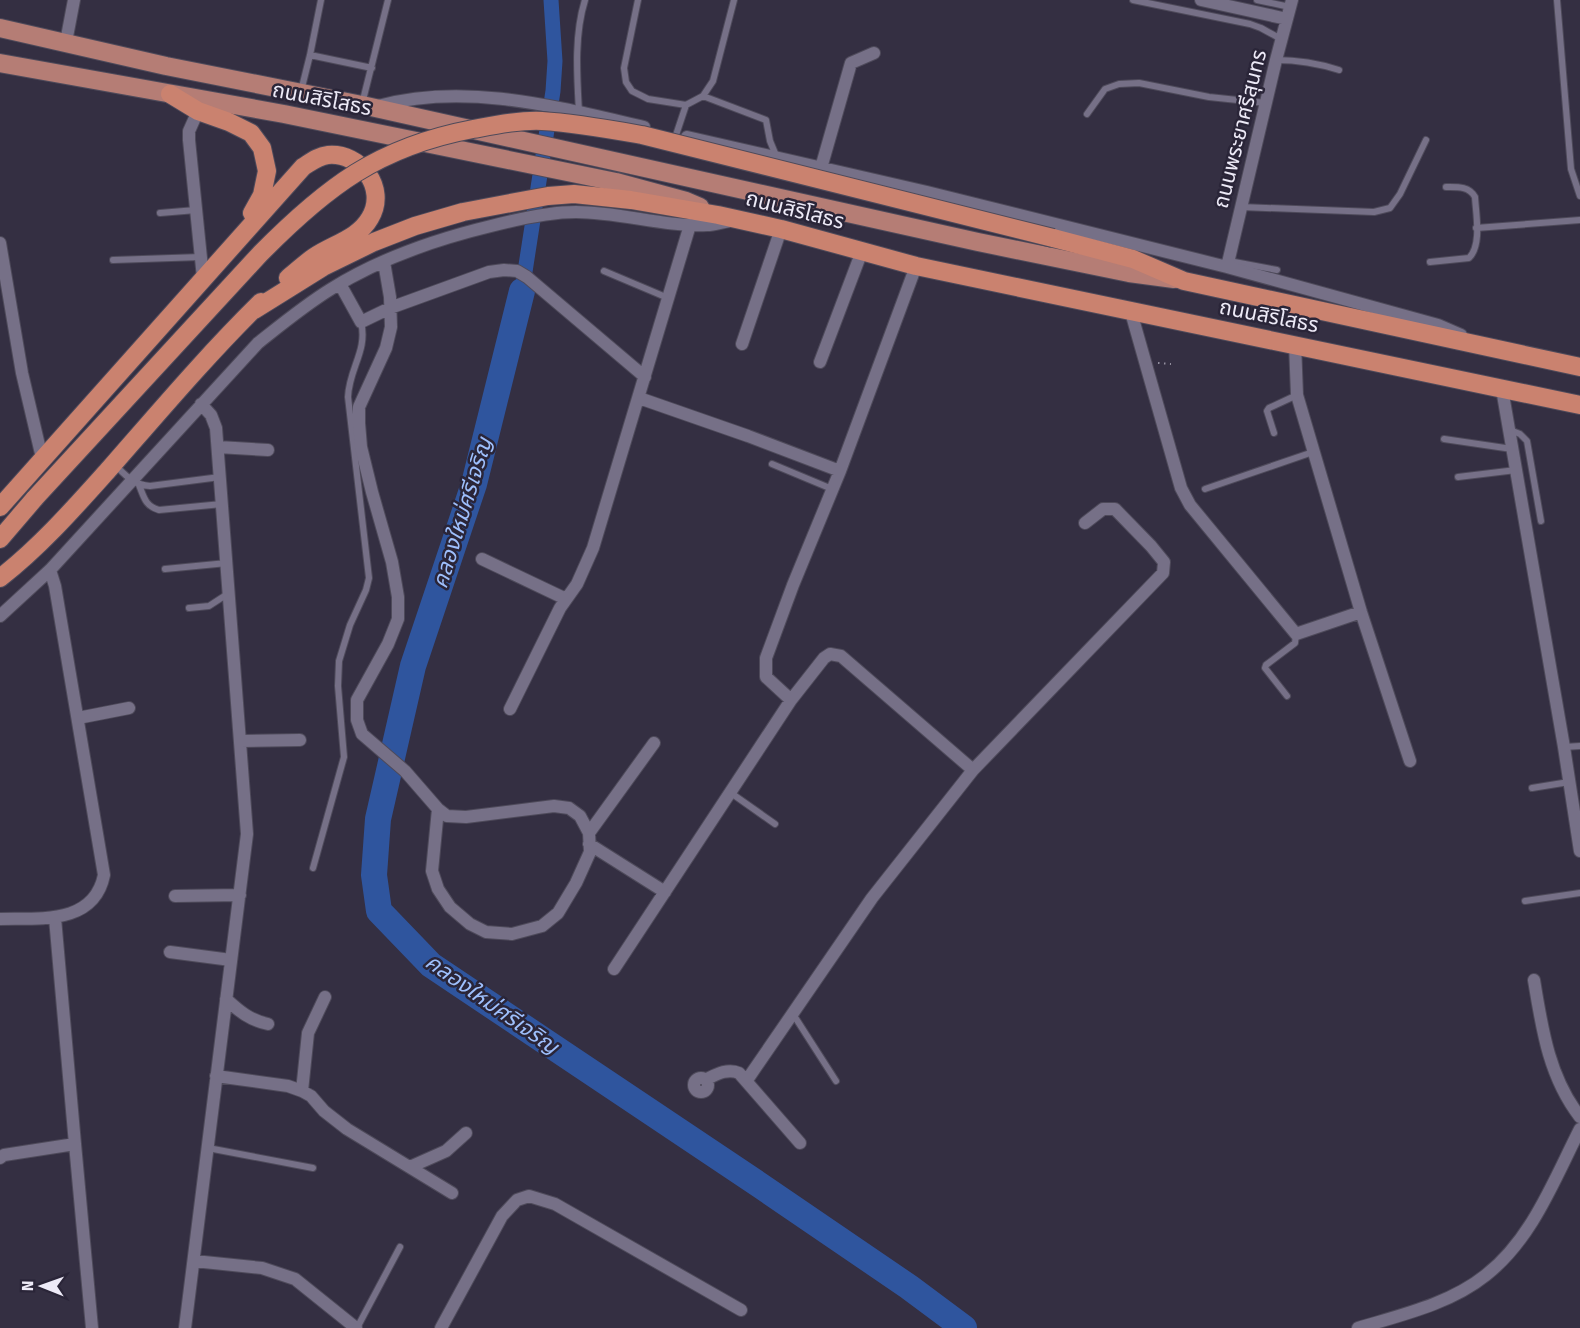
<svg xmlns="http://www.w3.org/2000/svg" width="1580" height="1328" font-family="'Fira Sans','Noto Sans Thai',sans-serif">
	<style>
		.lines { fill: none; stroke-linecap: round; stroke-linejoin: round }
		.canal { stroke: #2f559e; stroke-width: 15 }
		.river { stroke: #2f559e; stroke-width: 26 }
		.service-casing { stroke: #4e4a5a; stroke-width: 8 }
		.minor-casing { stroke: #4e4a5a; stroke-width: 14 }
		.primary-casing { stroke: #4e4a5a; stroke-width: 20 }
		.trunk-casing { stroke: #4e4a5a; stroke-width: 20 }
		.path { stroke: #938f9f; stroke-width: 2; stroke-dasharray: 1.5 4.5; stroke-linecap: butt }
		.service { stroke: #767087; stroke-width: 6 }
		.minor { stroke: #767087; stroke-width: 12 }
		.primary { stroke: #b57d75; stroke-width: 18 }
		.trunk { stroke: #ca826f; stroke-width: 18 }
		.trunk-bridge-casing { stroke: #4e4a5a; stroke-width: 20; stroke-linecap: butt }
		.trunk-bridge { stroke: #ca826f; stroke-width: 18 }
		.labels { text-anchor: middle; dominant-baseline: central; stroke-width: 5; stroke-linejoin: round; paint-order: stroke }
		.street-label { font-size: 21px; fill: #edeaf7; stroke: #2a2538 }
		.water-label { font-size: 22px; font-style: italic; fill: #9ebffc; stroke: #2a2538 }
	</style>
	<rect width="100%" height="100%" fill="#342f42"/>
	<g class="lines">
		<!-- canal -->
		<path class="canal" d="M 522,291 L 553,91 L 555,61 L 551,0"/>
		<!-- river -->
		<path class="river" d="M 522,291 L 474,484 L 413,666 L 378,819 L 374,875 L 379,911 L 431,965 L 761,1186 L 909,1287 L 964,1328"/>
		<defs>
			<path id="service" d="M 638,0 L 624,68 L 626,82 L 632,91 L 648,99 L 686,105
				M 1133,0 L 1250,24 L 1261,28 L 1281,39
				M 1257,0 L 1290,7
				M 1557,0 L 1571,169 L 1580,196
				M 310,55 L 372,68
				M 1276,60 C 1299,60 1317,63 1339,70
				M 301,91 L 310,55 L 321,0
				M 703,96 L 766,120 L 770,141 L 777,158
				M 362,104 L 388,0
				M 579,112 C 577,76 574,35 585,0
				M 1087,114 L 1105,89 L 1119,84 L 1139,83 L 1209,97 L 1266,103
				M 676,135 L 686,105 L 703,96 L 713,81 L 734,0
				M 1241,207 L 1374,212 L 1390,208 L 1400,194 L 1426,140
				M 160,213 L 196,210
				M 1476,228 L 1580,220
				M 113,260 L 201,257
				M 1229,261 L 1277,270
				M 1430,262 L 1469,258 C 1482,245 1476,215 1475,197 C 1469,186 1457,187 1446,187
				M 604,271 L 668,298
				M 1510,430 L 1520,434 L 1527,441 L 1541,521
				M 1274,433 L 1267,411 L 1269,408 L 1297,395
				M 1444,439 L 1512,449
				M 772,464 L 832,489
				M 116,466 C 127,477 134,485 150,486 L 220,477
				M 1458,477 L 1516,470
				M 139,485 C 144,497 145,506 159,510 L 222,504
				M 1205,489 L 1313,452
				M 165,569 L 227,563
				M 189,608 L 209,606 L 229,593
				M 1287,696 L 1265,668 L 1266,665 L 1295,643 L 1296,634
				M 1564,747 L 1580,746
				M 1532,788 L 1569,782
				M 731,793 L 775,824
				M 313,868 L 344,757 L 338,686 L 339,661 L 350,625 L 366,590 L 369,578 L 348,397 C 349,368 368,351 361,322
				M 1525,901 L 1580,893
				M 793,1014 L 836,1081
				M 208,1148 L 313,1168
				M 357,1328 L 400,1247"/>
			<path id="minor" d="M 1201,0 L 1287,19
				M 66,42 L 74,0
				M 378,106 C 466,82 557,107 644,127
				M 198,111 L 189,131 L 189,140 L 203,278
				M 687,137 L 927,192 L 1227,267 L 1438,325 L 1461,335
				M 821,168 L 851,63 L 874,53
				M 0,243 L 22,373 L 42,458
				M 384,262 L 390,297 L 391,327 L 386,348 L 359,407 L 359,423 L 361,447 L 372,492 L 392,562 L 398,597 L 398,619 L 388,644 L 357,700 L 357,720 L 362,734 L 405,771 L 438,809 L 447,816 L 466,817 L 554,806 L 569,808 L 580,816 L 589,833 L 590,852 L 576,883 L 558,913 L 542,926 L 512,934 L 486,932 L 470,924 L 450,907 L 438,889 L 432,871 L 438,809
				M 1227,267 L 1276,60 L 1292,0
				M 340,284 L 361,322 L 390,308 L 489,272 L 504,270 L 517,271 L 527,277 L 645,377
				M 1131,312 L 1181,488 L 1190,505 L 1296,634 L 1361,612
				M 742,344 L 781,229
				M 1295,344 L 1297,395 L 1361,612 L 1410,761
				M 820,362 L 862,251
				M 1502,389 L 1564,747 L 1580,851
				M 639,398 L 748,436 L 840,471
				M 218,447 L 268,450
				M 482,559 L 566,599
				M 0,616 L 50,570 L 258,343 C 282,324 305,305 331,289 C 379,259 437,239 491,226 C 518,219 548,212 576,212 C 620,212 664,227 707,225 C 715,225 722,222 730,221
				M 791,700 L 766,677 L 766,658 L 793,585 L 840,471 L 916,266
				M 510,709 L 560,608 L 577,584 L 593,548 L 690,225
				M 78,718 L 129,708
				M 241,741 L 300,740
				M 589,833 L 654,743
				M 589,844 L 665,892
				M 175,896 L 240,895
				M 0,919 C 39,918 94,925 104,875 L 55,586 L 50,570
				M 170,952 L 231,960
				M 614,969 L 791,700 L 824,658 L 830,654 L 841,656 L 973,770
				M 1534,980 C 1542,1029 1549,1077 1580,1117
				M 226,999 C 240,1012 250,1020 268,1024
				M 216,1076 L 288,1086 L 302,1091 L 311,1096 L 324,1111 L 347,1129 L 452,1193
				M694 1085a7 7 0 1 1 14 0a7 7 0 1 1-14 0Z
				M 707,1079 C 717,1074 728,1068 739,1073 L 800,1143
				M 747,1080 L 872,898 L 973,770 L 1163,573 L 1164,562 L 1151,546 L 1115,509 L 1103,509 L 1085,523
				M 302,1091 L 308,1033 L 325,997
				M 75,1144 L 92,1328
				M 0,1158 L 4,1155 L 75,1144 L 55,918
				M 410,1167 L 446,1151 L 466,1133
				M 194,1261 L 262,1268 L 295,1279 L 356,1328
				M 185,1328 L 247,834 L 216,428 L 211,415 L 201,404
				M 441,1328 L 502,1216 L 517,1200 L 529,1196 L 555,1204 L 741,1310
				M 1358,1328 C 1401,1315 1450,1304 1486,1275 C 1532,1239 1554,1180 1580,1129"/>
			<path id="primary" d="M 0,28 L 166,66 L 362,105 L 978,242 L 1129,273 L 1174,279
				M 0,63 L 284,114 L 616,182 L 686,201 L 700,207"/>
			<path id="trunk" d="M 170,94 L 198,111 L 229,122 L 251,133 L 262,148 L 267,171 L 262,195 L 252,213
				M 1053,238 L 1133,259 L 1184,281 L 1580,367
				M 254,310 L 323,267 L 374,242 L 415,226 L 463,212 L 548,196 L 574,194 L 631,200 L 718,215 L 781,229 L 916,266 L 1580,405
				M 0,507 L 303,167 C 311,162 318,156 328,155 C 360,152 388,188 370,218 C 358,239 333,244 314,257 C 305,263 297,271 288,278
				M 0,539 L 35,498
				M 0,578 C 41,546 75,507 110,468 C 159,412 208,354 261,302"/>
		</defs>
		<!-- service casing -->
		<use href="#service" class="service-casing"/>
		<!-- minor casing -->
		<use href="#minor" class="minor-casing"/>
		<!-- primary casing -->
		<use href="#primary" class="primary-casing"/>
		<!-- trunk casing -->
		<use href="#trunk" class="trunk-casing"/>
		<!-- path -->
		<path class="path" d="M 1158,363 L 1171,364"/>
		<!-- service -->
		<use href="#service" class="service"/>
		<!-- minor -->
		<use href="#minor" class="minor"/>
		<!-- primary -->
		<use href="#primary" class="primary"/>
		<!-- trunk -->
		<use href="#trunk" class="trunk"/>
		<defs>
			<path id="trunk-bridge" d="M 35,498 L 260,254 C 326,187 378,147 473,129 C 495,125 519,120 542,121 C 575,123 608,129 642,135 L 1053,238"/>
		</defs>
		<!-- trunk-bridge casing -->
		<use href="#trunk-bridge" class="trunk-bridge-casing"/>
		<!-- trunk-bridge -->
		<use href="#trunk-bridge" class="trunk-bridge"/>
	</g>
	<g class="labels">
		<!-- street labels -->
		<g class="street-label">
			<text transform="translate(322 99) rotate(11)">ถนนสิริโสธร</text>
			<text transform="translate(1240 129) rotate(-76)">ถนนพระยาศรีสุนทร</text>
			<text transform="translate(795 210) rotate(14)">ถนนสิริโสธร</text>
			<text transform="translate(1269 316) rotate(11)">ถนนสิริโสธร</text>
		</g>
		<!-- water labels -->
		<g class="water-label">
			<text transform="translate(462 513) rotate(-73)">คลองใหม่ศรีเจริญ</text>
			<text transform="translate(492 1004) rotate(35)">คลองใหม่ศรีเจริญ</text>
		</g>
	</g>
	<!-- north arrow -->
	<g transform="translate(42 1286) rotate(271)" stroke="#2a2538" stroke-width="4.5" paint-order="stroke">
	<path d="M0-4.5L10 22L0 15L-10 22Z" fill="#edeaf7"/>
	<text y="-9" font-size="16" font-weight="bold" text-anchor="middle" fill="#edeaf7">N</text>
	</g>
</svg>
